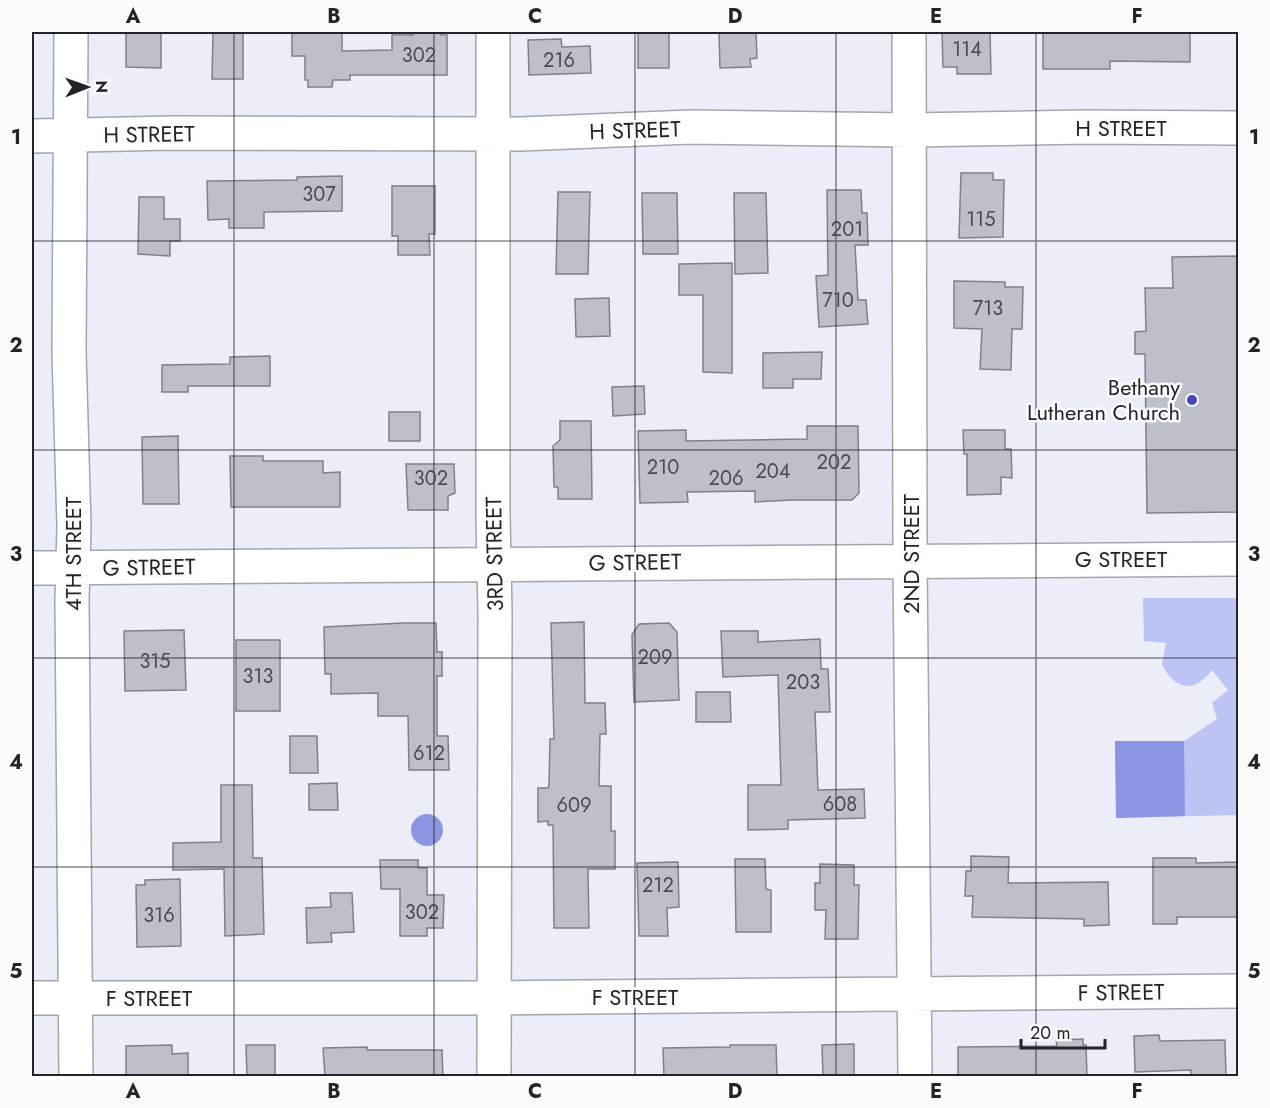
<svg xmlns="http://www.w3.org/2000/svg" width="1270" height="1108" font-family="Jost,sans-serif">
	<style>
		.green { fill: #bcc4f4 }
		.water { fill: #8b95e4 }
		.building { fill: #bdbfca; stroke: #7e808a; stroke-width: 1.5 }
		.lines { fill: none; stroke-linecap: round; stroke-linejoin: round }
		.minor-casing { stroke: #a3a5af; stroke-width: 36 }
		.minor { stroke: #fff; stroke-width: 33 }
		.grid { fill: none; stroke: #232428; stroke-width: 1.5; stroke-opacity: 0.55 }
		.poi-dot { fill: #4745bb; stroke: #fbfbfe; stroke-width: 2 }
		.labels { text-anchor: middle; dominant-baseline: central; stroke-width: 5; stroke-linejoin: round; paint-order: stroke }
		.number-label { font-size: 20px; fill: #4a4b50 }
		.street-label { font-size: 22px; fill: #232428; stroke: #fbfbfe }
		.poi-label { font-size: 22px; fill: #232428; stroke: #fbfbfe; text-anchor: end }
		.neatline { fill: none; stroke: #232428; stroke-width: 2 }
		.grid-label { font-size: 20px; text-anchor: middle; font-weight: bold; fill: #232428 }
	</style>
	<rect width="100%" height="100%" fill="#ebedf9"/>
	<!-- green -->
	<path class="green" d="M 1143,598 L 1238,598 L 1238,815 L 1116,818 L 1115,741 L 1184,741 L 1217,719 L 1212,703 L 1228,690 L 1212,670 C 1194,694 1174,690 1162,664 L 1166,643 L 1144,641 Z"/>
	<!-- water -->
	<path class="water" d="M 1115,741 L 1184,741 L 1185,816 L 1116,818 Z
		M411 830a16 16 0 1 1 32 0a16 16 0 1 1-32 0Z"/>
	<!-- building -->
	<path class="building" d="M 126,32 L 161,32 L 161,68 L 126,67 Z
		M 213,32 L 243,32 L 243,79 L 212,79 Z
		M 292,32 L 342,33 L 342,51 L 392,50 L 392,35 L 413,35 L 413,32 L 441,32 L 441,35 L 447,35 L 447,75 L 350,75 L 350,80 L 333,80 L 332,87 L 308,87 L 308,80 L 305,80 L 305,56 L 292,56 Z
		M 638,32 L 669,32 L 669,68 L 638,68 Z
		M 719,32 L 756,32 L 757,58 L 750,59 L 751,67 L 720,68 Z
		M 942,32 L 990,32 L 991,74 L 957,74 L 957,67 L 943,67 Z
		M 1043,32 L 1190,32 L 1190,62 L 1110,61 L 1110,69 L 1043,69 Z
		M 561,39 L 562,47 L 590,46 L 591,73 L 529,75 L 528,40 Z
		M 961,173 L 993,173 L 993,180 L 1004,180 L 1003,237 L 959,238 Z
		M 342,176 L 342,211 L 264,212 L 264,228 L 229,228 L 229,219 L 208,220 L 207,181 L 297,180 L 297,177 Z
		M 392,186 L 435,186 L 435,234 L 429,234 L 430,255 L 398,255 L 398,236 L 392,236 Z
		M 827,190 L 861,190 L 862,213 L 867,213 L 868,245 L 855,245 L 858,300 L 866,300 L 868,324 L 819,327 L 816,276 L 828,275 Z
		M 558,192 L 590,192 L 588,274 L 556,274 Z
		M 642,193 L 677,193 L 678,254 L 643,254 Z
		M 734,193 L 766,193 L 768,273 L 735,274 Z
		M 139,197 L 164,197 L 164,219 L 180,219 L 180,241 L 170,241 L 170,256 L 138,254 Z
		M 1239,256 L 1239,512 L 1147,513 L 1145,354 L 1135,354 L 1135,332 L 1146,331 L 1145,288 L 1173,288 L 1172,257 Z
		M 732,263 L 732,373 L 703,372 L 703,295 L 679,295 L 679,264 Z
		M 954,281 L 1005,282 L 1005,287 L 1023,287 L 1022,329 L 1012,329 L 1011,370 L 980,369 L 982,329 L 954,328 Z
		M 609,298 L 610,336 L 576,337 L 575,299 Z
		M 822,352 L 821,379 L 793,379 L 793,388 L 763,388 L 763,353 Z
		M 270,356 L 270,386 L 188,386 L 188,392 L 162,392 L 162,365 L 230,364 L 230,357 Z
		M 644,386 L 645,414 L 613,416 L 612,387 Z
		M 389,412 L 420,412 L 420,441 L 389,441 Z
		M 560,421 L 591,421 L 592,499 L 558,499 L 558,487 L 554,487 L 553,446 L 560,440 Z
		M 807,426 L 858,426 L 859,493 L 852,500 L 792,500 L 755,502 L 755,491 L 687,492 L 688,502 L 640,503 L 638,431 L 686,430 L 686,441 L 807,439 Z
		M 963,430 L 1005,430 L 1005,449 L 1011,449 L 1012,478 L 1001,477 L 1001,494 L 967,495 L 967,454 L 964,454 Z
		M 178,436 L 179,504 L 143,504 L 142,437 Z
		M 230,456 L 263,456 L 263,461 L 323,461 L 323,473 L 340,472 L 340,507 L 231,507 Z
		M 406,464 L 454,464 L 455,493 L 448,496 L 448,510 L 408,510 Z
		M 584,622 L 585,703 L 605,703 L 606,734 L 600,734 L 599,786 L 611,786 L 611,831 L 615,831 L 615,869 L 588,869 L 589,928 L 554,928 L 553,825 L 548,825 L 548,821 L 538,822 L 538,788 L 548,788 L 549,785 L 550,739 L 554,739 L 551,623 Z
		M 403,623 L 436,623 L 437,652 L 442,652 L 442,676 L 437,676 L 437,736 L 448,736 L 449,770 L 409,770 L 408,716 L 378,716 L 378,693 L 331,694 L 331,674 L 325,674 L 324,627 Z
		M 669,623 L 677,632 L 679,700 L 634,702 L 632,635 L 639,624 Z
		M 184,630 L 186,690 L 125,691 L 124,631 Z
		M 721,631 L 758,631 L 758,642 L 820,639 L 821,669 L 828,669 L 830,712 L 815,712 L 818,790 L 864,789 L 865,818 L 788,820 L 788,829 L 748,830 L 748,785 L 781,785 L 778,675 L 723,677 Z
		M 236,640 L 280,640 L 280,711 L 236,711 Z
		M 696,692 L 730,692 L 731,722 L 696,722 Z
		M 290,736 L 317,736 L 318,773 L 290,773 Z
		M 337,783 L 338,810 L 309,810 L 309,784 Z
		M 221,785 L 252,785 L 253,858 L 262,858 L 264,934 L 225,936 L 224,869 L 173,870 L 173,843 L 221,842 Z
		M 971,856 L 1009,857 L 1008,883 L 1108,882 L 1109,925 L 1084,926 L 1084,919 L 972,917 L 973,896 L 965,896 L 966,871 L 971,871 Z
		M 1153,858 L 1196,858 L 1196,863 L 1239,862 L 1239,917 L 1177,917 L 1177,924 L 1153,924 Z
		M 735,859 L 765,859 L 766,889 L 771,890 L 771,932 L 736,932 Z
		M 380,860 L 418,860 L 418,868 L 427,868 L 427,895 L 444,895 L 443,928 L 427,928 L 427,936 L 400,936 L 400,889 L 381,889 Z
		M 678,862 L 679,907 L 667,908 L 668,936 L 639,936 L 637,863 Z
		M 820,864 L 854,865 L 854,885 L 859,885 L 858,939 L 825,939 L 826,910 L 815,910 L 815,883 L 820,883 Z
		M 180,879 L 181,946 L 137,947 L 136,885 L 145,885 L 145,880 Z
		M 330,893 L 352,893 L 354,932 L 331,933 L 332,942 L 307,943 L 306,908 L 331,907 Z
		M 1159,1035 L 1160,1041 L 1225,1040 L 1226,1077 L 1191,1077 L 1191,1070 L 1135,1072 L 1134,1036 Z
		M 1083,1039 L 1083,1045 L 1086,1045 L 1087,1077 L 958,1077 L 958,1047 L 1057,1046 L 1056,1040 Z
		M 854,1044 L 854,1077 L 823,1077 L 822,1045 Z
		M 172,1045 L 172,1054 L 188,1053 L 188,1077 L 126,1077 L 126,1046 Z
		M 246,1045 L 275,1045 L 275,1077 L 247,1077 Z
		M 730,1045 L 776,1045 L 777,1077 L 664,1077 L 663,1048 L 730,1047 Z
		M 367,1047 L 367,1050 L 442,1050 L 443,1077 L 325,1077 L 323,1048 Z"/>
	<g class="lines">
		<defs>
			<path id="minor" d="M 71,32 L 69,352 L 74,526 L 72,600 L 76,1076
				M 493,32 L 493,515 L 495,613 L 494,1076
				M 909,32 L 910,560 L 915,1076
				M 32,136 L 172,133 L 521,134 L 690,127 L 910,130 L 1085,127 L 1238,128
				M 32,568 L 1238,559
				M 32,998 L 469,998 L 1238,991"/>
		</defs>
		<!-- minor casing -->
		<use href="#minor" class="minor-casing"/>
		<!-- minor -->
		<use href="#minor" class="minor"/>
	</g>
	<!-- grid -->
	<path class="grid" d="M 234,32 L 234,1076M 434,32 L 434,1076M 635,32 L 635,1076M 836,32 L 836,1076M 1036,32 L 1036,1076M 32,241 L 1238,241M 32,450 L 1238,450M 32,658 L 1238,658M 32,867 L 1238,867"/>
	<!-- markers -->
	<circle class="poi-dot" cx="1192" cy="400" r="6"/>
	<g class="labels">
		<!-- number labels -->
		<g class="number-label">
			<text x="967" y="49">114</text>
			<text x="419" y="55">302</text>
			<text x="559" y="60">216</text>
			<text x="319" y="194">307</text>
			<text x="981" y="219">115</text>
			<text x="847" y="229">201</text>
			<text x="838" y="300">710</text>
			<text x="988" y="308">713</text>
			<text x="834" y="462">202</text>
			<text x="663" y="467">210</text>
			<text x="773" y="471">204</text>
			<text x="431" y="478">302</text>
			<text x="726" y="478">206</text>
			<text x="655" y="657">209</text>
			<text x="155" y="661">315</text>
			<text x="258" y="676">313</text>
			<text x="803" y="682">203</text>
			<text x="429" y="753">612</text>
			<text x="840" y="804">608</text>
			<text x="574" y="805">609</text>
			<text x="658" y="885">212</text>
			<text x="422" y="912">302</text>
			<text x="159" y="915">316</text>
		</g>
		<!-- street labels -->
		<g class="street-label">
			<text x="1121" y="128">H STREET</text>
			<text transform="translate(635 130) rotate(-2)">H STREET</text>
			<text transform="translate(149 134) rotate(-1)">H STREET</text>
			<text transform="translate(73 554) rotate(-90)">4TH STREET</text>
			<text transform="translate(494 554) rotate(-91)">3RD STREET</text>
			<text transform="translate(911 554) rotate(-90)">2ND STREET</text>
			<text x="1121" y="559">G STREET</text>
			<text transform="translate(635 562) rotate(-1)">G STREET</text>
			<text transform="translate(149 567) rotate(-1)">G STREET</text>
			<text transform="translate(1121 992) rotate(-1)">F STREET</text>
			<text x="635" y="997">F STREET</text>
			<text x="149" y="998">F STREET</text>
		</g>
		<!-- poi labels -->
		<g class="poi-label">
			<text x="1180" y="387">Bethany<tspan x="1180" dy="25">Lutheran Church</tspan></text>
		</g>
	</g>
	<!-- border -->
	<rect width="1270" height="1108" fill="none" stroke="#fbfbfe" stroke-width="66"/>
	<!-- north arrow -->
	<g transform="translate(87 87) rotate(89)" stroke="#fbfbfe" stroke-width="4.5" paint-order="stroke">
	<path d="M0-4.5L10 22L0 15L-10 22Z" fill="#232428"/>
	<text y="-9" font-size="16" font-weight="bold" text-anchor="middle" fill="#232428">N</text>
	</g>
	<!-- scale -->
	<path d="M1021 1039v9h84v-9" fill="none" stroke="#232428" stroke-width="3"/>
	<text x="1030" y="1039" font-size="18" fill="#232428" stroke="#fbfbfe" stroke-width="4.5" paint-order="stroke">20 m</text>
	<rect x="33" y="33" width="1204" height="1042" class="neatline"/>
	<g class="grid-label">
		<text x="133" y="23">A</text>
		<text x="334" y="23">B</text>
		<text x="535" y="23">C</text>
		<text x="735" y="23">D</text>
		<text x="936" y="23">E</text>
		<text x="1137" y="23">F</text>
		<text x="16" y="144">1</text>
		<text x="1254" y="144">1</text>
		<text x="16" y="352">2</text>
		<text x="1254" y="352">2</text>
		<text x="16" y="561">3</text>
		<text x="1254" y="561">3</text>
		<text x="16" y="769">4</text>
		<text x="1254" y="769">4</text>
		<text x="16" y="978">5</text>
		<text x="1254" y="978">5</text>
		<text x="133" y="1098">A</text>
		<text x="334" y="1098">B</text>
		<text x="535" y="1098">C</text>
		<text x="735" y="1098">D</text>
		<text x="936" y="1098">E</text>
		<text x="1137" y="1098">F</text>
	</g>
</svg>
